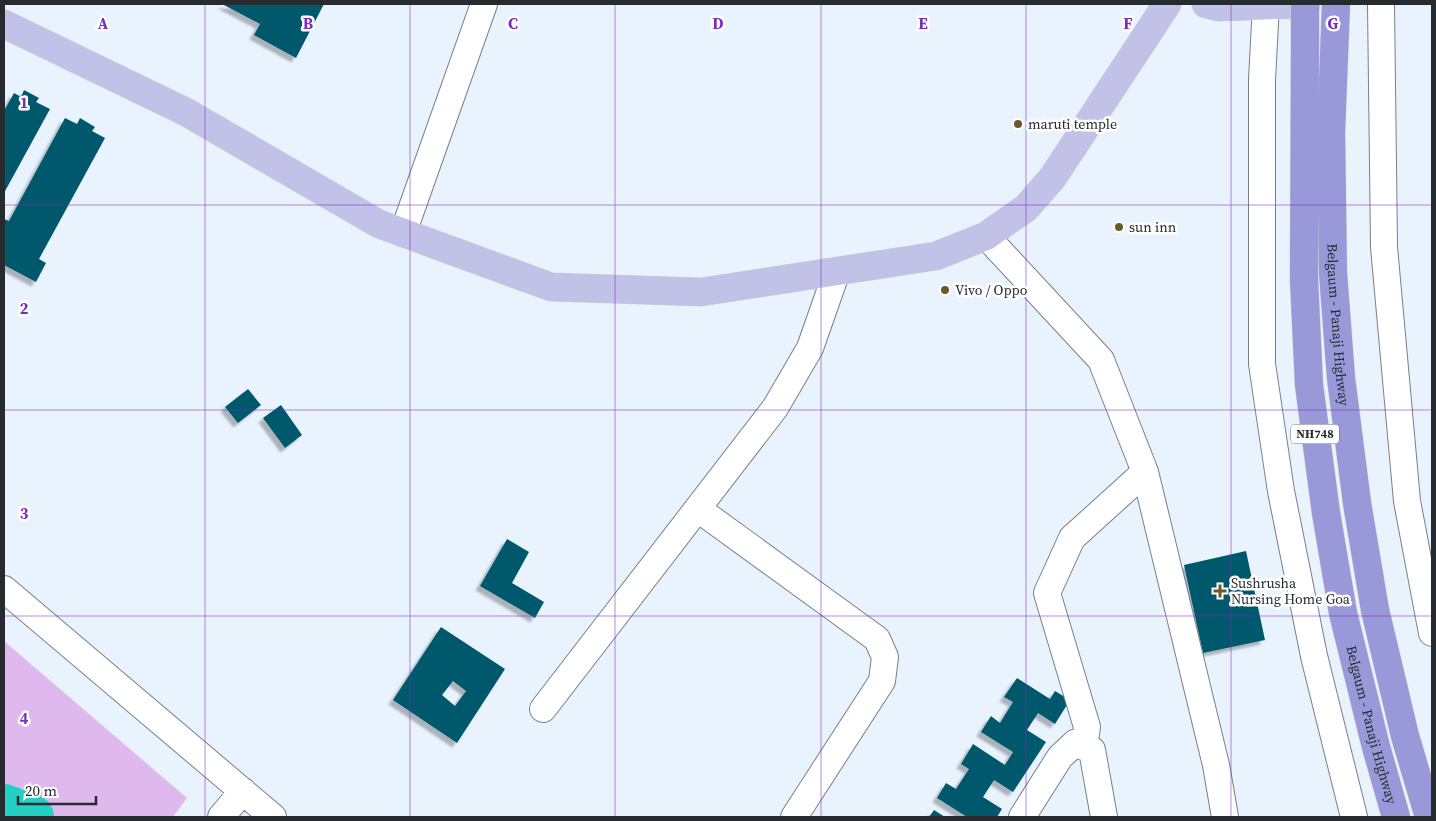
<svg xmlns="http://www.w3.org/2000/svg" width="1436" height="821" font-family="'Source Serif 4',serif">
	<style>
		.green { fill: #dfb9ed }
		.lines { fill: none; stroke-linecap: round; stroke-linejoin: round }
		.river { stroke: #24d0c4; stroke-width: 46 }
		.building { fill: #00586c; fill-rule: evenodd; filter: url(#shadow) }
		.minor-casing { stroke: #76808d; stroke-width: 28 }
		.major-casing { stroke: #cfd0d1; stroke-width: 29 }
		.highway-casing { stroke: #cfd0d1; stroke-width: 29 }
		.minor { stroke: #fff; stroke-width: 26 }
		.major { stroke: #c2c1e8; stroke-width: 28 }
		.highway { stroke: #9998d9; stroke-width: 28 }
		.highway-bridge-casing { stroke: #cfd0d1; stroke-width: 29; stroke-linecap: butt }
		.highway-bridge { stroke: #9998d9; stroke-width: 28 }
		.grid { fill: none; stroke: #7b2cbf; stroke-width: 1; stroke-opacity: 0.55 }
		.poi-dot { fill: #6b5927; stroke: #fff; stroke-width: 2 }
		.labels { text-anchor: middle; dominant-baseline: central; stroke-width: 5; stroke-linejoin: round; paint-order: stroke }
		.shield { fill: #fff; stroke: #686b6e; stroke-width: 1 }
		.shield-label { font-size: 12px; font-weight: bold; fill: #272b30 }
		.poi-label { font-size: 14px; fill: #272b30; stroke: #fff; text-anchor: start }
		.street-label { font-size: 14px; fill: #272b30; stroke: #fff }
		.grid-label { font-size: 16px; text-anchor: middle; font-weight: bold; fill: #7b2cbf; stroke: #fff; stroke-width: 5; stroke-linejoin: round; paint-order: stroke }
	</style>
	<defs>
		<filter id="shadow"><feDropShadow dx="-4.5" dy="4.5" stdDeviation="1" flood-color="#0004"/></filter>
	</defs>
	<rect width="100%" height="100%" fill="#e9f3fe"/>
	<!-- green -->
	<path class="green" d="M 4,641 L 187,798 L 173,817 L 50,817 L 4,784 Z"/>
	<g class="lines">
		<!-- river -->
		<path class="river" d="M 4,807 L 31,817"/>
	</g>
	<!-- building -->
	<path class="building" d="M 222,4 L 324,4 L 296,58 L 254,35 L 260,24 Z
		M 24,90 L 39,98 L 36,102 L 50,109 L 4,193 L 4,111 L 14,93 L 21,97 Z
		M 65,118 L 77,124 L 80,118 L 95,127 L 92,131 L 105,138 L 39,259 L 46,263 L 36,282 L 4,265 L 4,219 L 9,221 Z
		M 248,389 L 261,405 L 238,423 L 225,407 Z
		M 281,405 L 302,435 L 285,448 L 263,418 Z
		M 507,539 L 529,552 L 512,583 L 544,602 L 535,618 L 480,586 Z
		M 1246,551 L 1265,640 L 1203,653 L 1184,565 Z
		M 441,627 L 505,669 L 457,743 L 393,700 ZM 453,681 L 466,691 L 455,706 L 442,695 Z
		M 1017,678 L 1050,699 L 1055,691 L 1070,700 L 1055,724 L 1038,713 L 1027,730 L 1046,742 L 1013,792 L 994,780 L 983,797 L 1002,809 L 997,817 L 967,817 L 937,798 L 946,783 L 956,789 L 969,769 L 961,764 L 973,744 L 1005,765 L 1013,752 L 981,732 L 991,716 L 1000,723 L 1013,702 L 1004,697 Z
		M 934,810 L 945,817 L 929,817 Z"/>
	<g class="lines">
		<defs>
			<path id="minor" d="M 1266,4 L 1262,80 L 1262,364 L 1281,491 L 1314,656 L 1354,817
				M 1381,4 L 1384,247 L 1407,501 L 1432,633
				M 403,233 L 484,4
				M 986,236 L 1101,360 L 1145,472 L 1216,765 L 1225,817
				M 698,509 L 877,639 L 885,657 L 882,681 L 794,817
				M 4,589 L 273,817
				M 543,709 L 775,408 L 810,348 L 837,271
				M 1084,747 L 1087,727 L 1047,593 L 1072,538 L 1145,472
				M 221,817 L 243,791
				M 1022,817 L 1060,757 L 1075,743 L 1092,750 L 1104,817"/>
			<path id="major" d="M 1206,4 L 1218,7 L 1306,4
				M 4,24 L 186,112 L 379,224 L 551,287 L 701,292 L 936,256 L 986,236 L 1026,208 L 1053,177 L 1167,4"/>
			<g id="highway">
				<path id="s1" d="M 1336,4 L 1331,133 L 1333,273 L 1341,378 L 1357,503 L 1375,610 L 1405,736 L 1429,817"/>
				<path id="s2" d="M 1305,42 L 1304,280 L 1309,385 L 1326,513 L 1343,613 L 1376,747 L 1396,817"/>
			</g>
		</defs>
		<!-- minor casing -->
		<use href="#minor" class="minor-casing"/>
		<!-- major casing -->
		<use href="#major" class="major-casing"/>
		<!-- highway casing -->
		<use href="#highway" class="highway-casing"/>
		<!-- minor -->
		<use href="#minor" class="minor"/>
		<!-- major -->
		<use href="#major" class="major"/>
		<!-- highway -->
		<use href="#highway" class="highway"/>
		<defs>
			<path id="highway-bridge" d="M 1305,42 L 1305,4"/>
		</defs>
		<!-- highway-bridge casing -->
		<use href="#highway-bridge" class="highway-bridge-casing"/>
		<!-- highway-bridge -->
		<use href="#highway-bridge" class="highway-bridge"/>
	</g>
	<!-- grid -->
	<path class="grid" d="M 205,4 L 205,817M 410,4 L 410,817M 615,4 L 615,817M 821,4 L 821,817M 1026,4 L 1026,817M 1231,4 L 1231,817M 4,205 L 1432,205M 4,410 L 1432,410M 4,616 L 1432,616"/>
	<!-- markers -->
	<g class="poi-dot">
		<circle cx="1018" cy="124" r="5"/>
		<circle cx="1119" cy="227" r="5"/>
		<circle cx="945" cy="290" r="5"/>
		<path d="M1217.5 583.5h5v5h5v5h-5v5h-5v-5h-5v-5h5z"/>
	</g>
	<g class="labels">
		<!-- shield labels -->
		<rect class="shield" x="1291" y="424.5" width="48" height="19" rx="4"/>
		<g class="shield-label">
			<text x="1315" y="434">NH748</text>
		</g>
		<!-- poi labels -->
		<g class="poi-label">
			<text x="1028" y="124">maruti temple</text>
			<text x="1129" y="227">sun inn</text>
			<text x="955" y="290">Vivo / Oppo</text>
			<text x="1231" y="583">Sushrusha<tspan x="1231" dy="16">Nursing Home Goa</tspan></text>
		</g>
		<!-- street labels -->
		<g class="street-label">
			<text stroke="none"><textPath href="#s1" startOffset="321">Belgaum - Panaji Highway</textPath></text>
			<text stroke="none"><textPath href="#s2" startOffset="689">Belgaum - Panaji Highway</textPath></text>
		</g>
	</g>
	<g class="grid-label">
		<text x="103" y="29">A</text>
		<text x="308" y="29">B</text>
		<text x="513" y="29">C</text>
		<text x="718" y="29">D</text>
		<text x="923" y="29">E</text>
		<text x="1128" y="29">F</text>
		<text x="1333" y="29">G</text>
		<text x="24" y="108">1</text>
		<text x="24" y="314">2</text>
		<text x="24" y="519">3</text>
		<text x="24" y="724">4</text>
	</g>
	<!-- border -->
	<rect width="1436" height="821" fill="none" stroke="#272b30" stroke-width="10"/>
	<!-- scale -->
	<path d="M18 796v8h78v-8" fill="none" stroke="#272b30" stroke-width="2.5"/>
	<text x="25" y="796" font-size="15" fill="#272b30" stroke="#ffffff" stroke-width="4" paint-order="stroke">20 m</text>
</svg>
